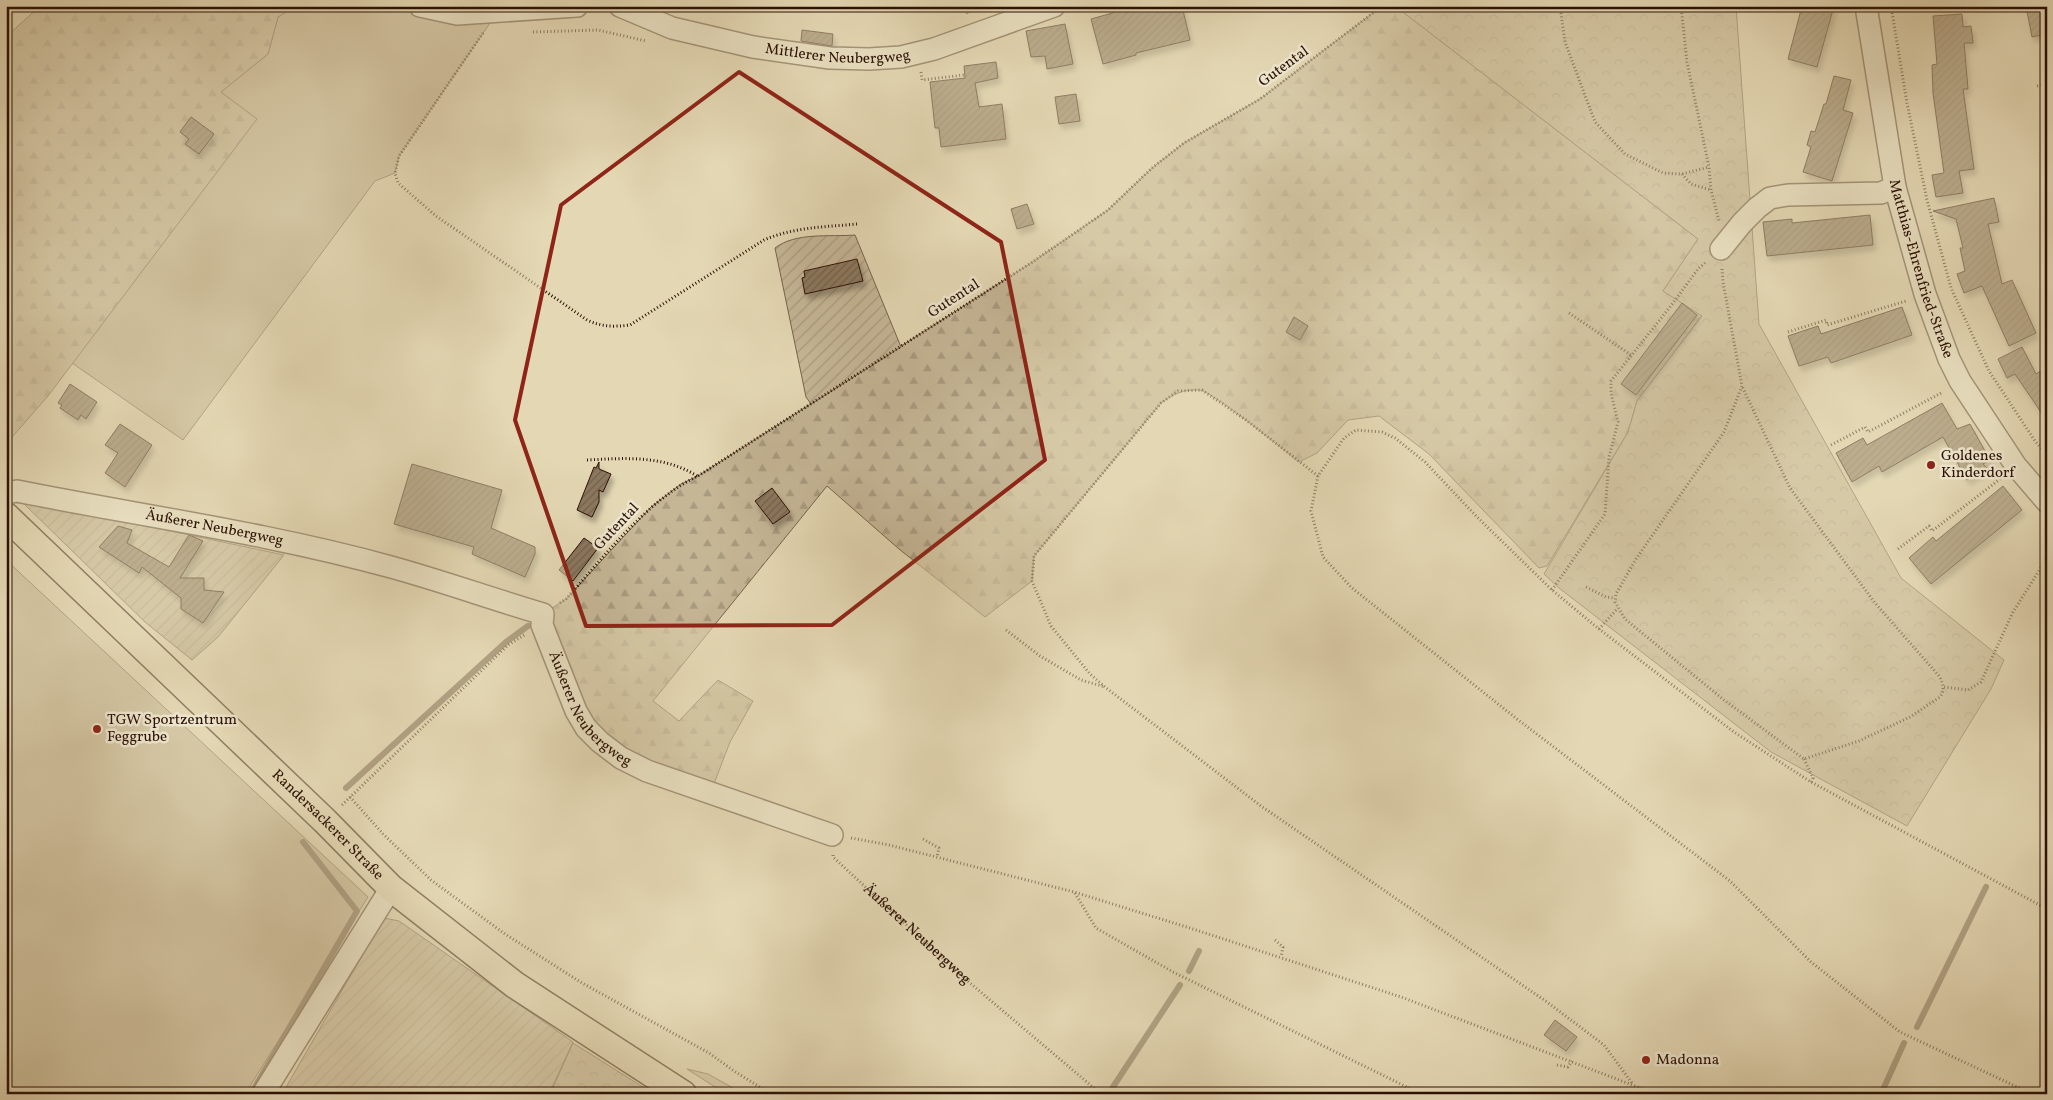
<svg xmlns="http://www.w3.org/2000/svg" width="2053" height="1100" font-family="Vollkorn,serif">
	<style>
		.grass { fill: #c5b696; stroke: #78634c }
		.forest { fill: url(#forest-firs); stroke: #78634c; fill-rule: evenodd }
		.park { fill: url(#park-crowns); stroke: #78634c }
		.garden { fill: url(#garden-furrows); stroke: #78634c }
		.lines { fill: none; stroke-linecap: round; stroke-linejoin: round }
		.stream { stroke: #745f49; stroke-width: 6 }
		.building { fill: url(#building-hatch); stroke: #2b1003; filter: url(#shadow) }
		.minor-casing { stroke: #59422f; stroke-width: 24 }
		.major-casing { stroke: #2b1003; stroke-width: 29 }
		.path { stroke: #2b1003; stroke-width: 3; stroke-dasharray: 1 2.5; stroke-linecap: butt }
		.minor { stroke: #ede6ce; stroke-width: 21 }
		.major { stroke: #e4d8b4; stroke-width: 26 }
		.marked { fill: none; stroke: #8f2418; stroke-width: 4; stroke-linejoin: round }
		.poi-dot { fill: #8f2418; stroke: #ede6ce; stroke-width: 2 }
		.labels { text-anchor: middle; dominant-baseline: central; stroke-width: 5; stroke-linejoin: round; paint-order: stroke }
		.street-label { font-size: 15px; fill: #2b1003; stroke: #ede6ce }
		.poi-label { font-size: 15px; fill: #2b1003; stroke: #ede6ce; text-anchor: start }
	</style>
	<defs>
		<pattern id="forest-firs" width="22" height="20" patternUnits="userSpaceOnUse" patternTransform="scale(1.25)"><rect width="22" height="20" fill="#c5b696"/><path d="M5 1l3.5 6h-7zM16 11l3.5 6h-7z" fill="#a99b80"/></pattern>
		<pattern id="park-crowns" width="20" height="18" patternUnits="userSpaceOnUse" patternTransform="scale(1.25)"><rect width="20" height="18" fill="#c5b696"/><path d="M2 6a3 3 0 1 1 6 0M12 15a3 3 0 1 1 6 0" fill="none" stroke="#a99b80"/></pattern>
		<pattern id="garden-furrows" width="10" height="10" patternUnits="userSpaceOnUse" patternTransform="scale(1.25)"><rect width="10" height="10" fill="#c5b696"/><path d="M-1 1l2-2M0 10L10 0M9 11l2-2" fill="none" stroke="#a99b80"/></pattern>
		<pattern id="building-hatch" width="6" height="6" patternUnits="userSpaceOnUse" patternTransform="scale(1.25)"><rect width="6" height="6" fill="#8b785f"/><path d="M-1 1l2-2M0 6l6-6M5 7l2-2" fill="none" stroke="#72614c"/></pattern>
		<filter id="shadow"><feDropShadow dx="3" dy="5.5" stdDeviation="2.5" flood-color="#0004"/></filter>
	</defs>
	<rect width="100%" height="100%" fill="#e4d8b4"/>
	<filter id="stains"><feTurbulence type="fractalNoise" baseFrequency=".004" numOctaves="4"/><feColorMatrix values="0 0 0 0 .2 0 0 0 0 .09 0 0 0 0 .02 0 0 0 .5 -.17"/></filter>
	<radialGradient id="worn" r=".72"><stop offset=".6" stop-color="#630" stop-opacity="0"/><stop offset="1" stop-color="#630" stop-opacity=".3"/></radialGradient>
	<!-- grass -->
	<path class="grass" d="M 295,6 L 420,6 L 490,12 L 490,23 L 399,156 L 395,173 L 375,181 L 183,440 L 72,363 L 256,119 L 220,92 L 268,54 L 278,17 Z
		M 6,560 L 368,897 L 245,1094 L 6,1094 Z
		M 687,1069 L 708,1074 L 744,1094 L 726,1094 Z"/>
	<!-- forest -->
	<path class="forest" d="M 40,6 L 295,6 L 278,17 L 268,54 L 221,92 L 257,119 L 48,396 L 6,444 L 6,37 ZM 191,117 L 214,134 L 199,154 L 185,144 L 189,139 L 180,132 Z
		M 1382,6 L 1399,6 L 1399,9 L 1698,239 L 1663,291 L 1702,315 L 1637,401 L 1628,432 L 1547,566 L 1539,568 L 1429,454 L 1379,416 L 1348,420 L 1317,453 L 1299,462 C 1284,450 1213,392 1200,390 C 1183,389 1174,394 1161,403 L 1034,556 L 1032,581 L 985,617 L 899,549 L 827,486 L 653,701 L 679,721 L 718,680 L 753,701 L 730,742 L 710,794 L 600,742 L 543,614 L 566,599 L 651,507 L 681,484 L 698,476 L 1031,263 L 1108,210 L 1152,168 L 1184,143 L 1260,99 Z"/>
	<!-- park -->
	<path class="park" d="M 1401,6 L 1736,6 L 1759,324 L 1901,578 L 2004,660 L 1991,689 L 1907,826 L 1771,752 L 1559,588 L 1544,574 L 1628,432 L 1637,401 L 1702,316 L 1663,291 L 1698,239 L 1399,9 Z
		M 573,1043 L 654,1094 L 550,1094 Z"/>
	<!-- garden -->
	<path class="garden" d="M 855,235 L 901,347 L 811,404 L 806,397 L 775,248 C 796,232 829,237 855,235 Z
		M 19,499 L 284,555 L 218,637 L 192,660 L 145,622 Z
		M 384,918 L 399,921 L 573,1042 L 549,1094 L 282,1094 Z"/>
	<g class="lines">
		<!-- stream -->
		<path class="stream" d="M 346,788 L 506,642 L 528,626
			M 1189,971 L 1199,951
			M 1917,1027 L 1986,887
			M 1113,1087 L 1180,985
			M 251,1094 L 357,911 L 303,842
			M 1881,1094 L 1904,1043"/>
	</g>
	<!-- building -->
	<path class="building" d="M 1115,6 L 1182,6 L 1190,40 L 1136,53 L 1136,55 L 1103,64 L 1091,19 L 1116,12 Z
		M 1802,6 L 1834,6 L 1817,67 L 1788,59 Z
		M 2026,6 L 2047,6 L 2047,34 L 2032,37 Z
		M 1962,14 L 1963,27 L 1971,26 L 1973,43 L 1964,43 L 1968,89 L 1963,89 L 1974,169 L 1959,171 L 1963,193 L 1936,197 L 1932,175 L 1944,173 L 1933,93 L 1932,65 L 1937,64 L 1933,16 Z
		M 1065,24 L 1073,64 L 1047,69 L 1045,56 L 1031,57 L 1026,31 Z
		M 802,30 L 833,34 L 832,46 L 801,41 Z
		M 996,62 L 998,78 L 975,83 L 979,107 L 1002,104 L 1006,139 L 941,147 L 939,128 L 935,128 L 930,82 L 965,78 L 964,66 Z
		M 1834,76 L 1851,80 L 1843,110 L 1853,113 L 1832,181 L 1803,172 L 1811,147 L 1807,145 L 1811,131 L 1815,132 L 1824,104 L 1826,104 Z
		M 1076,94 L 1080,121 L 1059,124 L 1055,97 Z
		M 191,117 L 214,134 L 199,154 L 185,144 L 189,139 L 180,132 Z
		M 1994,198 L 1999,222 L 1988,224 L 2002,284 L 2012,280 L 2036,333 L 2009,346 L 1982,286 L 1964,293 L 1957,274 L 1965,271 L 1960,248 L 1963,248 L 1956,219 L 1933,211 Z
		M 1027,204 L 1034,224 L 1017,229 L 1011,209 Z
		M 1870,215 L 1873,245 L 1767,256 L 1763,222 L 1792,219 L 1792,223 Z
		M 857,259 L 863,281 L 805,294 L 802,278 L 805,277 L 804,271 Z
		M 1682,303 L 1697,315 L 1636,395 L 1621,384 Z
		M 1902,307 L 1912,335 L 1831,363 L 1828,357 L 1799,366 L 1788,336 L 1818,326 L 1821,334 Z
		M 1294,317 L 1308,326 L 1300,340 L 1286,332 Z
		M 2022,347 L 2036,374 L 2047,367 L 2047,421 L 2015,374 L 2007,378 L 1998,359 Z
		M 70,384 L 97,402 L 86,419 L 81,415 L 78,420 L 60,408 L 62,405 L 58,403 Z
		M 1942,403 L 1957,429 L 1970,424 L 1990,460 L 1983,464 L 1987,468 L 1967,480 L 1943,437 L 1882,472 L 1879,466 L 1852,482 L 1836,453 L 1863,438 L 1867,445 Z
		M 120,424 L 152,445 L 125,487 L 105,473 L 118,453 L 105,445 Z
		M 599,462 L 599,469 L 611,474 L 603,492 L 599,490 L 599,502 L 592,517 L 577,510 L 594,467 L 596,468 Z
		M 412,464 L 502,490 L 491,528 L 535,547 L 535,554 L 525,577 L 472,554 L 474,547 L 394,524 Z
		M 2003,486 L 2022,510 L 1931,584 L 1909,558 L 1933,537 L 1936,541 Z
		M 772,488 L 790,512 L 773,524 L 755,501 Z
		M 118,526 L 132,530 L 127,543 L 169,567 L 189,535 L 203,541 L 180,578 L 204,578 L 204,590 L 224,592 L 203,623 L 181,609 L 181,598 L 142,567 L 139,573 L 99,547 Z
		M 584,538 L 598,548 L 573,581 L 559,570 Z
		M 1555,1020 L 1577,1037 L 1566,1051 L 1544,1035 Z"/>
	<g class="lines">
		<defs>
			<g id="minor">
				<path d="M 420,6 L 457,14 L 577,6"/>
				<path id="s2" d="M 620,6 L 672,28 L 753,47 L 830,58 L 869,59 L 901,57 L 934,49 L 1054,6"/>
				<path id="s3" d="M 1866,6 L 1895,187 L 1925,294 L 1949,359 L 1960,381 L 2016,466 L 2047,502"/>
				<path d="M 1721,249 L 1742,223 L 1757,208 L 1770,198 L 1788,195 L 1881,193 L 1895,187"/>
				<path id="s4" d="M 6,493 L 17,491 C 142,516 268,533 391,567 C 442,581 492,599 543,614 L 542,625 L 576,711 L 586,728 L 600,742 L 621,758 L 647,771 L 832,835"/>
				<path d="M 263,1094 L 391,888"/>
			</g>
			<g id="major">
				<path id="s5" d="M 6,516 L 325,821 L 391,888 L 515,985 L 683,1094"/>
			</g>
		</defs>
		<!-- minor casing -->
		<use href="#minor" class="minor-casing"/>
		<!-- major casing -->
		<use href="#major" class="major-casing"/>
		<!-- path -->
		<g class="path">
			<path d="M 965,6 L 968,15"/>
			<path d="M 1560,6 L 1565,42 L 1595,122 L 1625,154 L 1663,173 L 1682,174 L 1709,167"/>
			<path d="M 1681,6 L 1687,62 L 1709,167 L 1711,190 L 1719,221"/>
			<path d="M 1891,6 L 1907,103 L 1927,200 L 1951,288 L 1989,371 L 2035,441 L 2047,455"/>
			<path d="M 533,32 L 598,30 L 646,41"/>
			<path d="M 483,33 L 399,156 L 395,173 L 398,183 L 436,216 L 587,320 C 602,327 614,327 630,325 L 764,240 C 794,227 825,227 857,224"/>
			<path d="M 921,72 L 922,80 L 964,75"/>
			<path d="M 2037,86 L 2047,84"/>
			<path d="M 1682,174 L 1691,184 L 1711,190"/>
			<path d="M 1722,269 L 1723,282 L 1742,386 L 1724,432 L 1636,559 L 1616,594 L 1615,602 L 1625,619 L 1724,700 L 1804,759 L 1859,741 L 1910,717 L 1940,697 C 1945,690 1943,685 1940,677 L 1875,603 L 1790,488 L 1742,386"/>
			<path d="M 1569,313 L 1631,355"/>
			<path d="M 1788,332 L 1826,320 L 1827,325 L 1906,301"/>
			<path d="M 1831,445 L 1865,427 L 1868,432 L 1943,392"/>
			<path d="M 587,460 C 625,458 664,455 697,476"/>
			<path d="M 1318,476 L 1246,420 L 1202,390 L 1178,391 L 1161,403 L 1034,556 L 1032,581 L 1051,626 L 1090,674 L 1105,687 L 1261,806 L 1547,1002 L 1604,1045 L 1632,1083"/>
			<path d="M 1898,549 L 1929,526 L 1932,531 L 2000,479"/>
			<path d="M 1586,587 L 1606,597 L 1615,598"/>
			<path d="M 1552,590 L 1605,514 L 1609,457 L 1618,422 L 1611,393 L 1611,381 L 1670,307 L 1698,269 L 1706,262"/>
			<path d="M 560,603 L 566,599 C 603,558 648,499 698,476 L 1031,263 L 1108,210 L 1152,168 L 1184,143 L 1260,99 L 1382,6"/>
			<path d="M 1599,629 L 1618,608"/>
			<path d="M 1006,630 L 1040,656 L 1081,680 L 1105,687"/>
			<path d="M 1944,687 L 1968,690 L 1981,682 L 2013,612 L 2047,558"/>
			<path d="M 1804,759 L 1813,778 L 1811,782"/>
			<path d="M 350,797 L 383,834 L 431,880 L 505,934 L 582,983 L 709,1053 L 734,1071 L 771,1094"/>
			<path d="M 342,805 L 508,645 L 526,634"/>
			<path d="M 851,838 L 889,845 L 1074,892 L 1193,929 L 1401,997 L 1656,1094"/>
			<path d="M 923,839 L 939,848 L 937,857"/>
			<path id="s1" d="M 833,855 L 833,857 L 963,977 L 1101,1094"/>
			<path d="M 1075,893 L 1096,928 L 1173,972 L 1421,1094"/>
			<path d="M 1275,940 L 1283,947 L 1281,957"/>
			<path d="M 1557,1065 L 1568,1067 L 1572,1061"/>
			<path d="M 2032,1094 L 1900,1032 L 1811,962 L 1730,881 L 1517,719 L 1352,588 L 1323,557 L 1311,511 L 1318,476 L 1344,438 L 1356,430 L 1382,432 L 1395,438 L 1425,462 L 1477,517 L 1552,590 L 1599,629 L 1734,732 L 1811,782 L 2047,909"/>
		</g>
		<!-- minor -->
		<use href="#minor" class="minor"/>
		<!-- major -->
		<use href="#major" class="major"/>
	</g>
	<!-- marked area -->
	<path d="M0 0H2053V1100H0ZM 739,72 L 1001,242 L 1045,460 L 832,625 L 586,626 L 515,420 L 561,205 Z" fill="#e4d8b4" fill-opacity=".55" fill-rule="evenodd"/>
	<path class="marked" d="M 739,72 L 1001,242 L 1045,460 L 832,625 L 586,626 L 515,420 L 561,205 Z"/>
	<!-- markers -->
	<g class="poi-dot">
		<circle cx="1931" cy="465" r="5"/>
		<circle cx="97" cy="729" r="5"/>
		<circle cx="1646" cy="1060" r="5"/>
	</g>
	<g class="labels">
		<!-- street labels -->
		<g class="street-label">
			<text stroke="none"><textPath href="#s2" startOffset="225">Mittlerer Neubergweg</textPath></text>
			<text transform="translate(1284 67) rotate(-36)">Gutental</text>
			<text stroke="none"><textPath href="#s3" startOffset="269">Matthias-Ehrenfried-Straße</textPath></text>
			<text transform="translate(954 299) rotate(-33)">Gutental</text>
			<text transform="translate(617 527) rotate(-47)">Gutental</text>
			<text stroke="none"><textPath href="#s4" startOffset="212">Äußerer Neubergweg</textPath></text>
			<text stroke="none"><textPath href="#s4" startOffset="662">Äußerer Neubergweg</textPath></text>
			<text stroke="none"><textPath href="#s5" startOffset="446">Randersackerer Straße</textPath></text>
			<text stroke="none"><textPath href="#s1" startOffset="116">Äußerer Neubergweg</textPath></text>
		</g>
		<!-- poi labels -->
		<g class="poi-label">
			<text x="1941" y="456">Goldenes<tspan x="1941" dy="17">Kinderdorf</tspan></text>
			<text x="107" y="720">TGW Sportzentrum<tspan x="107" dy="17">Feggrube</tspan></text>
			<text x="1656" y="1060">Madonna</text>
		</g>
	</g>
	<!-- margin -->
	<rect width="2053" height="1100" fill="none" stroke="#e4d8b4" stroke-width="25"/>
	<rect x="8" y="8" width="2038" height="1085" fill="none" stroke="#2b1003" stroke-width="2.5"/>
	<rect x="12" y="12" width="2028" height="1075" fill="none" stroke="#2b1003"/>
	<rect width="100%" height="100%" filter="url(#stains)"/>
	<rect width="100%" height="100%" fill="url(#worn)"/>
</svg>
